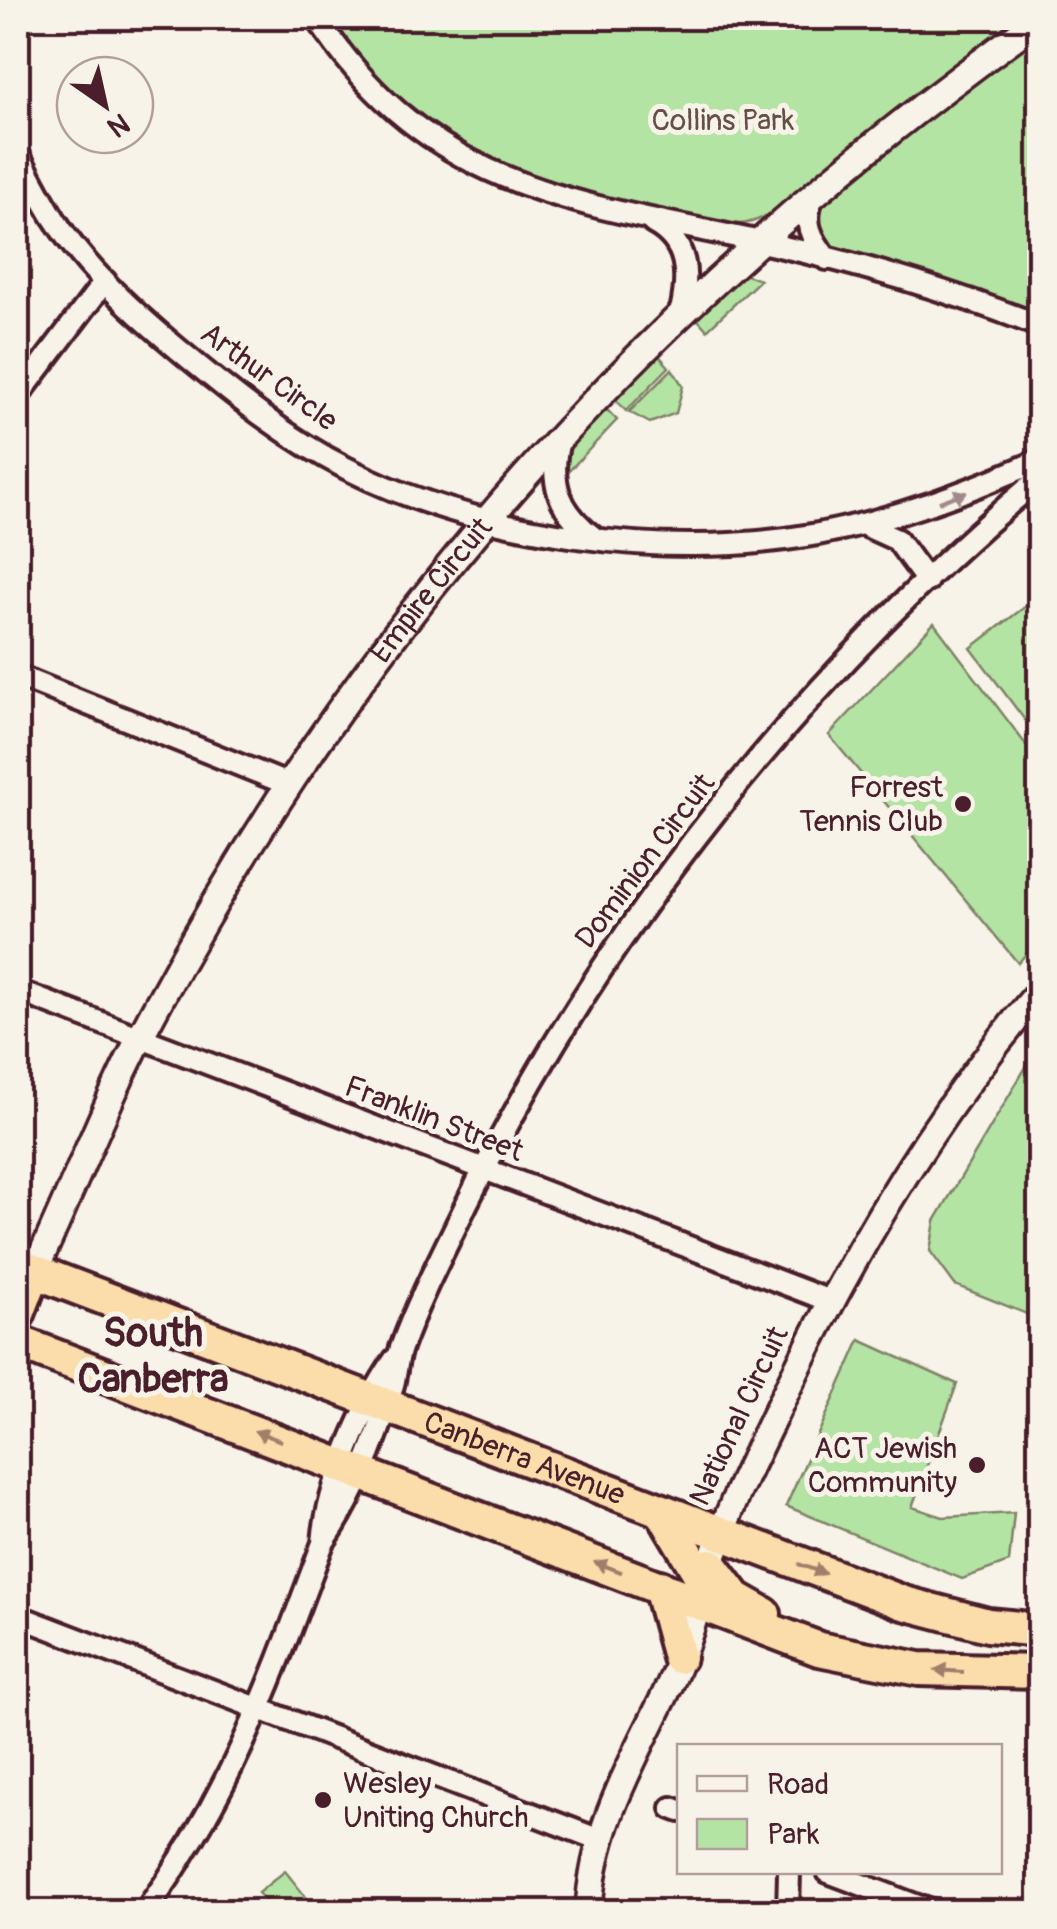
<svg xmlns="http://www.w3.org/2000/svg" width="1057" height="1929" font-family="Pangolin,sans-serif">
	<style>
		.green { fill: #b4e4a4; stroke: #7f8268; stroke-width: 2.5 }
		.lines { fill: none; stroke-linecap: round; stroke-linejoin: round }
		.minor-casing { stroke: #4a1f2b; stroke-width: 28 }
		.tertiary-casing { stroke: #4a1f2b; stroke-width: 32 }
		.trunk-casing { stroke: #4a1f2b; stroke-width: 40 }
		.minor { stroke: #f7f3e8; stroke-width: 20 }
		.tertiary { stroke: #f7f3e8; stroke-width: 25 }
		.trunk { stroke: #faddab; stroke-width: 32 }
		.oneway { fill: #a0898a }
		.oneway2 { fill: #a27e6b }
		.poi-dot { fill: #4a1f2b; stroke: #f7f3e8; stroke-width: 4 }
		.labels { text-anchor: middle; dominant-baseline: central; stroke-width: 10; stroke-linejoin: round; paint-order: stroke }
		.park-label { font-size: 30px; fill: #645049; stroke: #f7f3e8 }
		.street-label { font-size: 30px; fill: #4a1f2b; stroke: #f7f3e8 }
		.poi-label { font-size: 30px; fill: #4a1f2b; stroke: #f7f3e8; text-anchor: end }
		.district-label { font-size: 40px; font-weight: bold; fill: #4a1f2b; stroke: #f7f3e8 }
	</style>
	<rect width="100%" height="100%" fill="#f7f3e8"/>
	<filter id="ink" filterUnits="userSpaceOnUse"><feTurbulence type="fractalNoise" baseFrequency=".01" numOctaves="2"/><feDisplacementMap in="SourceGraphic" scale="20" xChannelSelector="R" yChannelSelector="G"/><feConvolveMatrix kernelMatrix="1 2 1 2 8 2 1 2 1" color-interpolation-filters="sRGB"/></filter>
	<g filter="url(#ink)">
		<!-- green -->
		<path class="green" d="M 330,18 L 1022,18 C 961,60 902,103 845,149 C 818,171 789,208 757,220 C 728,232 689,216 660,209 C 515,178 420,145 330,18 Z
			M 1039,32 L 1039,314 L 831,245 L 820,228 L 822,202 L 955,92 Z
			M 738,272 L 760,280 L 707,330 L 693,314 Z
			M 655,351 L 669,367 L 626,411 L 611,396 Z
			M 672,369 L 683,386 L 676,413 L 650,423 L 629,412 Z
			M 602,405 L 617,420 L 565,475 L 572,440 Z
			M 1039,596 L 1039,739 L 971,648 Z
			M 934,623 L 1039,762 L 1039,939 L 1018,963 L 829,735 Z
			M 1039,1045 L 1039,1319 L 955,1285 L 930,1251 L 935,1221 Z
			M 860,1340 L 957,1384 L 912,1507 L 943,1517 L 1014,1513 L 1009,1562 L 962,1579 L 786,1506 Z
			M 285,1871 L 317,1911 L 274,1911 L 258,1893 Z"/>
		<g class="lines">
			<defs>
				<path id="minor" d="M 317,18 C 431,194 585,203 770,244 C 861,264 953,292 1040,326
					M 18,154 C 30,175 41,198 55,220 C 88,272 138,316 185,355 C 236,397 287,438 346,468 C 481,537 669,561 818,534 C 896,519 967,492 1040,460
					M 813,196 C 802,222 811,238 827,259
					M 653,223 C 689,242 689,276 681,311
					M 18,396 L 105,281
					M 559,440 C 548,483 560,513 596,539
					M 864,525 L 897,540 L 927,581
					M 18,676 L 287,784
					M 18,991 L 830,1301
					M 323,1543 C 327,1487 363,1405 395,1359
					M 18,1616 L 600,1840
					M 672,1808 L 680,1811
					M 828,1872 L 934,1912
					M 145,1912 C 233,1790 271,1681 323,1543 C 353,1500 376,1442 391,1392 C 396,1378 396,1362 401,1348 C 419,1298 444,1251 467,1203 C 601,931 806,673 1040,478
					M 788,1912 L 789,1872"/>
				<g id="tertiary">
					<path id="s1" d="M 34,1272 C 75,1185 108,1095 154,1011 C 374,601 662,288 1040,19"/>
					<path d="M 715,1551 C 732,1500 757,1452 780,1404 C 850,1257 933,1115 1040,991"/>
					<path d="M 589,1912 C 592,1832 630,1766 664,1697 C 681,1663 692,1625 703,1589"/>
				</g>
				<g id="trunk">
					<path id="s2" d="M 18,1265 L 904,1603 L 988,1625 L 1040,1630"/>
					<path d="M 18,1314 L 34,1272"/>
					<path d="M 18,1342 L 819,1649 L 919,1669 L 1040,1672"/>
					<path d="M 662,1511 L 705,1583"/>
					<path d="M 711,1565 L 736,1598 L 764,1614"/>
					<path d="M 660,1587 L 679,1657"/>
				</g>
			</defs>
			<!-- minor casing -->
			<use href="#minor" class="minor-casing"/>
			<!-- tertiary casing -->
			<use href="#tertiary" class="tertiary-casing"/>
			<!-- trunk casing -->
			<use href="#trunk" class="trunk-casing"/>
			<!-- minor -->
			<use href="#minor" class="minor"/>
			<!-- tertiary -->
			<use href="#tertiary" class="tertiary"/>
			<!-- trunk -->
			<use href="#trunk" class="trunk"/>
		</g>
		<!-- one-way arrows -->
		<defs><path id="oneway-solid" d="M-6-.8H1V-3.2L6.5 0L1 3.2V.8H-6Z" transform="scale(2.5)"/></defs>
		<use class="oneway" href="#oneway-solid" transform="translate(953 497) rotate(-20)"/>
		<g class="oneway2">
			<use href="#oneway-solid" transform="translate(268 1436) rotate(-159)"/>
			<use href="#oneway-solid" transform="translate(608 1567) rotate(-159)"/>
			<use href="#oneway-solid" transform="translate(812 1569) rotate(20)"/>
			<use href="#oneway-solid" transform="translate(949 1671) rotate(-176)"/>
		</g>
	</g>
	<!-- markers -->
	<g class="poi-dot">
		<circle cx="963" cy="804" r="10"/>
		<circle cx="977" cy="1465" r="10"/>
		<circle cx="323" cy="1800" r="10"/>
	</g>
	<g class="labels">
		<!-- park labels -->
		<g class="park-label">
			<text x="723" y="120">Collins Park</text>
		</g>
		<!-- street labels -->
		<g class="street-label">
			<text transform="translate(269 377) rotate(36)">Arthur Circle</text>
			<text stroke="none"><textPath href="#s1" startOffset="792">Empire Circuit</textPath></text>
			<text transform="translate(645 861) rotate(-53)">Dominion Circuit</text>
			<text transform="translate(434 1119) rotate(21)">Franklin Street</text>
			<text transform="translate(739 1416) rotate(-65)">National Circuit</text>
			<text stroke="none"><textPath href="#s2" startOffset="542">Canberra Avenue</textPath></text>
		</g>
		<!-- poi labels -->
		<g class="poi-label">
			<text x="943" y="787">Forrest<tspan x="943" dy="34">Tennis Club</tspan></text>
			<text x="957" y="1448">ACT Jewish<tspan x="957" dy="34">Community</tspan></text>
			<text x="343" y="1783" text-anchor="start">Wesley<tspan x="343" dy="34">Uniting Church</tspan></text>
		</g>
		<!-- district labels -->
		<g class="district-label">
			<text x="153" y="1333">South<tspan x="153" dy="46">Canberra</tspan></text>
		</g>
	</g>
	<!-- margin -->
	<rect width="1057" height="1929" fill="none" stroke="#f7f3e8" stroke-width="60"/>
	<rect x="30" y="30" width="997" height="1869" fill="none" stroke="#4a1f2b" stroke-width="4" filter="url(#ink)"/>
	<!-- legend -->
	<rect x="677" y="1744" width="325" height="130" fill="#f7f3e8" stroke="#b29e9c" stroke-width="2.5"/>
	<rect x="697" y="1776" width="50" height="15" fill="#f7f3e8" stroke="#b29e9c" stroke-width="2.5"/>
	<text x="767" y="1794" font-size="30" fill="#4a1f2b">Road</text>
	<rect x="697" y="1819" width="50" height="30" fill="#b4e4a4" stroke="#b29e9c" stroke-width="2.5"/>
	<text x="767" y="1844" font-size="30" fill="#4a1f2b">Park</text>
	<!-- north arrow -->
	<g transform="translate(105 105) rotate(146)"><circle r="48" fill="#f7f3e8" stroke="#b29e9c" stroke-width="2.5"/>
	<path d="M0-8L18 38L0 25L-18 38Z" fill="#4a1f2b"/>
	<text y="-15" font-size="28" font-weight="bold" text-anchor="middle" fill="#4a1f2b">N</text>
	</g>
</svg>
